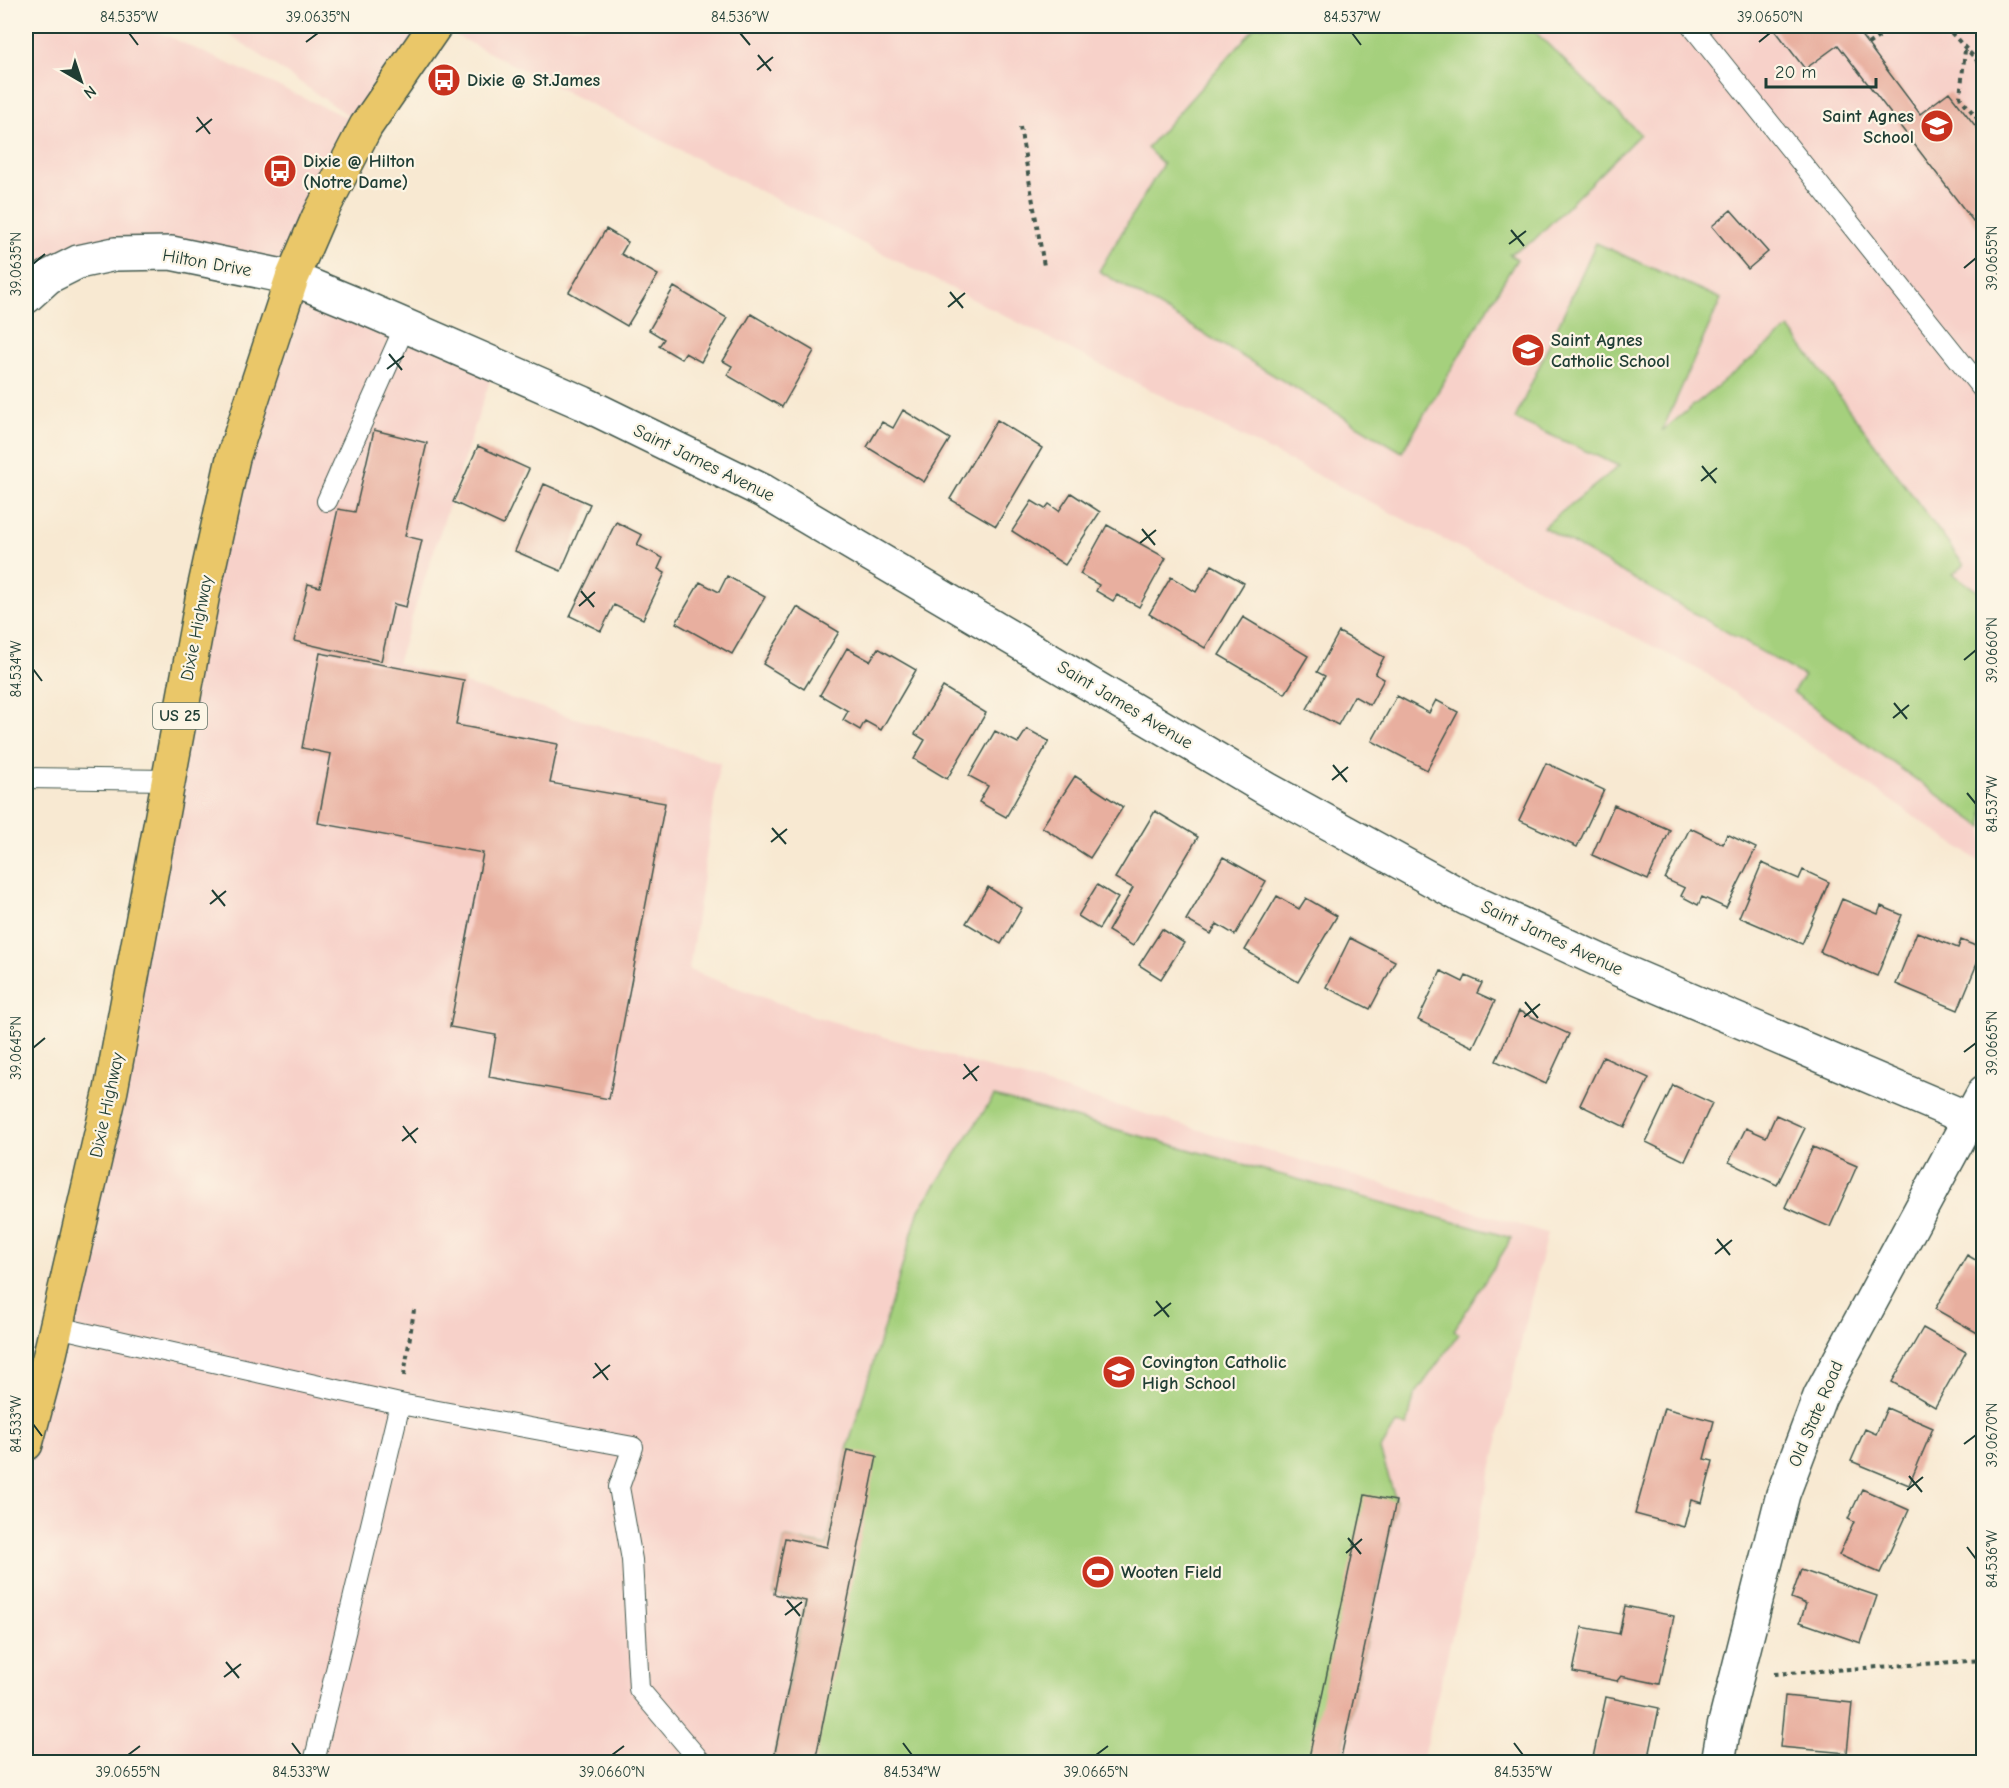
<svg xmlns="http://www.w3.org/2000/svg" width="2009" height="1788" font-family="'Comic Neue',sans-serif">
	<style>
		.built { fill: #f7d1c9 }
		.garden { fill: #a5d07d; stroke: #628658; stroke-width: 1.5 }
		.building { fill: #e8af9f }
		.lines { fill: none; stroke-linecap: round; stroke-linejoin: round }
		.service-casing { stroke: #40574c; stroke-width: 22 }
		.minor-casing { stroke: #40574c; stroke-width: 36 }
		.primary-casing { stroke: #40574c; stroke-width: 36 }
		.path { stroke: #40574c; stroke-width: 4; stroke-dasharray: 4.5 4.5; stroke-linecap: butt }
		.service { stroke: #fff; stroke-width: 20 }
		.minor { stroke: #fff; stroke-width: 33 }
		.primary { stroke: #eac769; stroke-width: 33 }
		.ticks { fill: none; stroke: #1f3d34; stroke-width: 2 }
		.labels { text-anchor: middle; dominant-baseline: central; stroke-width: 4.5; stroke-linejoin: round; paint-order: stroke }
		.shield { fill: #fcf5e5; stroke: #617469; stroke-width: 1.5 }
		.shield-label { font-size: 16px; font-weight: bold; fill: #1f3d34 }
		.poi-label { font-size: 18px; font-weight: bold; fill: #1f3d34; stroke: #fcf5e5; text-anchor: start }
		.street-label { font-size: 18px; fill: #1f3d34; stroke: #fcf5e5 }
		.neatline { fill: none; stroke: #1f3d34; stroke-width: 2 }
		.ticks-label { font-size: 15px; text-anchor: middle; fill: #1f3d34 }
	</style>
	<rect width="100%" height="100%" fill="#fcf5e5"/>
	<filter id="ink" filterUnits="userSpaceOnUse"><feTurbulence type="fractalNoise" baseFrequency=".0167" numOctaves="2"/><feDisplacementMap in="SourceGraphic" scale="12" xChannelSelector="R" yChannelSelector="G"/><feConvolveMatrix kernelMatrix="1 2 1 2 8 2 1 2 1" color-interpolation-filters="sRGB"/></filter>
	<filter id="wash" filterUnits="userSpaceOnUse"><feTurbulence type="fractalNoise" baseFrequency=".008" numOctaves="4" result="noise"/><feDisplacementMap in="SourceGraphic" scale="24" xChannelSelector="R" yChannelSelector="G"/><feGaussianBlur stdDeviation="1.35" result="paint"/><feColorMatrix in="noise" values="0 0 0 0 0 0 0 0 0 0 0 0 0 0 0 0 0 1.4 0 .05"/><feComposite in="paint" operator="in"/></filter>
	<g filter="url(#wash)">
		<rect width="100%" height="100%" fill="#f8e9d2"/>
		<!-- built -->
		<path class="built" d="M 26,26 L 146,26 L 361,124 L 217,26 L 435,26 L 292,277 L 495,365 L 397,663 L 720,763 L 689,970 L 814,1016 L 1547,1233 L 1422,1762 L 26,1762 L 26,1440 L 203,594 L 292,278 L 115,254 L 26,297 Z
			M 437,26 L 1983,26 L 1983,864 L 1707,674 Z"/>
		<!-- garden -->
		<path class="garden" d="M 1256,26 L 1529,26 L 1640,134 L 1533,241 L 1509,254 L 1517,259 L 1402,452 L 1099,271 L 1163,164 L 1147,148 Z
			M 1596,243 L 1721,299 L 1662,431 L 1789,328 L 1964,565 L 1953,574 L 1983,595 L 1983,827 L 1793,692 L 1804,676 L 1543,527 L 1619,466 L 1515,419 Z
			M 994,1096 L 1512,1238 L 1454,1330 L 1459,1334 L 1414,1396 L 1407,1426 L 1396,1424 L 1380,1450 L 1396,1501 L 1340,1762 L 773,1762 L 805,1601 L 774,1594 L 785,1538 L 827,1546 L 847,1450 L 919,1210 Z"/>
		<g id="blocks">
			<!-- building -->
			<path class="building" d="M 1772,26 L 1863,26 L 1857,30 L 1920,114 L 1949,92 L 1984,137 L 1984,227 L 1980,230 L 1838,45 L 1805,69 Z
				M 1731,210 L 1768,252 L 1748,269 L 1712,226 Z
				M 606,229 L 628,242 L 621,254 L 658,275 L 627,326 L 569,292 Z
				M 674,287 L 727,318 L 701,362 L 685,353 L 681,359 L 659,346 L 664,339 L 649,330 Z
				M 751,314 L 814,351 L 782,407 L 727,375 L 732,366 L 723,361 Z
				M 903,410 L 950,439 L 924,482 L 867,447 L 882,422 L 893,428 Z
				M 997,420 L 1042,448 L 996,526 L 950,499 Z
				M 374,430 L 427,443 L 405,536 L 422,540 L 406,607 L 394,604 L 381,661 L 294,641 L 308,584 L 320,587 L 338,509 L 355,512 Z
				M 478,446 L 529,469 L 503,525 L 453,502 Z
				M 544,484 L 590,504 L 561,571 L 515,551 Z
				M 1071,493 L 1100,512 L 1065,565 L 1012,531 L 1032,501 L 1045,509 L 1049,504 L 1059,511 Z
				M 616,522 L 642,535 L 637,545 L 663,558 L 658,569 L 665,573 L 643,619 L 614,605 L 601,631 L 570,616 Z
				M 1107,525 L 1166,558 L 1139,607 L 1117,595 L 1113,601 L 1096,591 L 1099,585 L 1080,574 Z
				M 1212,565 L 1244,583 L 1205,648 L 1149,614 L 1171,577 L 1196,592 Z
				M 727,576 L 765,597 L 732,654 L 676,623 L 700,582 L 719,592 Z
				M 797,607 L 839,632 L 804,689 L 763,664 Z
				M 1243,617 L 1308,656 L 1285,694 L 1219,655 Z
				M 1339,632 L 1384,657 L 1375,674 L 1384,679 L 1370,705 L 1354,696 L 1338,725 L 1307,709 L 1325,676 L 1317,672 Z
				M 847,648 L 870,661 L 878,648 L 916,670 L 881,730 L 865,721 L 860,730 L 843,720 L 848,711 L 820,695 Z
				M 320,653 L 464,680 L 456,725 L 558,744 L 550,783 L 665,803 L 609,1099 L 489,1077 L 496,1035 L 450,1027 L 483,853 L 318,823 L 331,754 L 302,748 Z
				M 943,687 L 986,713 L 947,779 L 914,759 L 925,740 L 915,734 Z
				M 1397,696 L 1429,713 L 1436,700 L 1458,712 L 1427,770 L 1372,741 Z
				M 1027,729 L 1049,741 L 1006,817 L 979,802 L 988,786 L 969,776 L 995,731 L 1018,743 Z
				M 1546,763 L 1604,790 L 1577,847 L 1519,820 Z
				M 1075,776 L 1123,807 L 1090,858 L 1042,827 Z
				M 1614,805 L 1670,830 L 1648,880 L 1592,855 Z
				M 1155,811 L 1198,837 L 1133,946 L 1108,931 L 1133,888 L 1115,878 Z
				M 1690,828 L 1723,844 L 1727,834 L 1756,848 L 1726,908 L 1702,897 L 1698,905 L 1681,896 L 1685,888 L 1665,879 Z
				M 1223,857 L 1266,881 L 1235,935 L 1217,924 L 1211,934 L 1186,920 Z
				M 1762,863 L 1799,879 L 1803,870 L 1829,882 L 1802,944 L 1739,917 Z
				M 1097,885 L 1118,898 L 1099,929 L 1078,916 Z
				M 988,887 L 1022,908 L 1001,944 L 966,923 Z
				M 1277,896 L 1299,909 L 1306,898 L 1337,916 L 1298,982 L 1245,950 Z
				M 1842,899 L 1878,914 L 1881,906 L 1902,915 L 1877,976 L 1820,952 Z
				M 1162,929 L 1184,943 L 1161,979 L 1139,965 Z
				M 1917,932 L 1958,948 L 1961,940 L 1983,949 L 1958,1010 L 1896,984 Z
				M 1350,938 L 1395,961 L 1370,1009 L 1326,987 Z
				M 1441,971 L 1463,982 L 1466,976 L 1482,983 L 1477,993 L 1495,1001 L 1473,1047 L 1418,1020 Z
				M 1519,1011 L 1569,1034 L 1546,1084 L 1496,1061 Z
				M 1603,1057 L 1649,1078 L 1625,1127 L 1580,1105 Z
				M 1673,1085 L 1712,1103 L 1685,1161 L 1646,1142 Z
				M 1776,1115 L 1805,1128 L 1777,1185 L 1729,1162 L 1746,1128 L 1766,1137 Z
				M 1813,1147 L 1857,1166 L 1830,1227 L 1785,1207 Z
				M 1967,1255 L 1984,1265 L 1984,1330 L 1981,1335 L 1935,1309 Z
				M 1923,1328 L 1966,1352 L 1935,1407 L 1892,1382 Z
				M 1664,1408 L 1714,1421 L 1704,1459 L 1713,1461 L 1702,1503 L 1691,1500 L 1684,1527 L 1635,1514 Z
				M 1887,1408 L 1933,1428 L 1909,1485 L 1851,1461 L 1865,1429 L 1876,1434 Z
				M 847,1450 L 877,1456 L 815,1762 L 773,1762 L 806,1601 L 774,1594 L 785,1538 L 827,1547 Z
				M 1862,1489 L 1909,1510 L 1880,1573 L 1839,1555 L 1854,1522 L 1848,1519 Z
				M 1365,1495 L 1396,1501 L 1340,1762 L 1308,1762 Z
				M 1801,1570 L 1877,1596 L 1861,1643 L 1800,1622 L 1806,1604 L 1791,1598 Z
				M 1625,1606 L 1674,1616 L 1660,1684 L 1621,1676 L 1617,1681 L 1573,1672 L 1582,1627 L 1619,1634 Z
				M 1785,1696 L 1852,1703 L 1847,1753 L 1780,1747 Z
				M 1606,1697 L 1659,1708 L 1648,1762 L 1592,1762 Z"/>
		</g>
	</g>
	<g filter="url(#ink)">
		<use href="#blocks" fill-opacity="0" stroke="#40574c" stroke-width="1.5"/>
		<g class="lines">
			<defs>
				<path id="service" d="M 1692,26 L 1984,391
					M 327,501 L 405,326
					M 26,778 L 168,780
					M 57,1327 L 400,1404 L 633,1447 L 619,1487 L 632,1560 L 639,1689 L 701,1762
					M 314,1762 L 400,1404"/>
				<path id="minor" d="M 26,297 L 48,277 L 78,262 L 115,254 L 171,253 L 292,278 L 360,306 L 583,403 L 763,491 L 1267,789 L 1467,899 L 1620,970 L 1967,1118
					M 1718,1762 L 1724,1727 L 1783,1494 L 1820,1396 L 1984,1092"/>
				<path id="primary" d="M 26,1444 L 50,1354 L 111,1090 L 203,594 L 233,458 L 292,278 L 318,218 L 366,126 L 435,26"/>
			</defs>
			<!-- service casing -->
			<use href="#service" class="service-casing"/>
			<!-- minor casing -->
			<use href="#minor" class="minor-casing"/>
			<!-- primary casing -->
			<use href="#primary" class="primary-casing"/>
			<!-- path -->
			<path class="path" d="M 1945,26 L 1984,68
				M 1868,44 L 1895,26
				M 1965,50 L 1960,97 L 1984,127
				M 1020,127 L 1044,266
				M 404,1376 L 414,1310
				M 1774,1674 L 1984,1660"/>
			<!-- service -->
			<use href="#service" class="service"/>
			<!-- minor -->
			<use href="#minor" class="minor"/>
			<!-- primary -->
			<use href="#primary" class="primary"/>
		</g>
	</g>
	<!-- ticks -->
	<path class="ticks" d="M 129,33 L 138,45M 740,33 L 750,45M 1352,33 L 1361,45M 306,42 L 318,33M 1759,42 L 1770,33M 758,55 L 771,71M 757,70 L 773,57M 197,117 L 210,134M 196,132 L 212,119M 1511,230 L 1524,246M 1509,244 L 1526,231M 33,264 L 45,254M 1964,268 L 1976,258M 950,292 L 963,308M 948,307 L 965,293M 389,354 L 402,370M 387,369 L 404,356M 1702,466 L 1716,483M 1701,481 L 1717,468M 1142,529 L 1155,545M 1140,543 L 1156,530M 581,591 L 594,607M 579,606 L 595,592M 1964,660 L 1976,650M 33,669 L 42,681M 1894,703 L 1907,719M 1893,718 L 1909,705M 1333,765 L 1347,782M 1332,780 L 1348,767M 1967,793 L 1976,804M 772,828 L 786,844M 771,842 L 787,829M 212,890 L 225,906M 210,904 L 226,891M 1525,1002 L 1538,1018M 1524,1017 L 1540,1004M 33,1048 L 45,1038M 1964,1052 L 1976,1043M 964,1064 L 977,1081M 963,1079 L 979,1066M 403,1126 L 416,1143M 402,1141 L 418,1128M 1717,1239 L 1730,1255M 1715,1254 L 1732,1240M 1156,1301 L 1169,1317M 1154,1316 L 1171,1303M 595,1363 L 608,1380M 593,1378 L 610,1365M 33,1424 L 42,1436M 1964,1444 L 1976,1435M 1909,1476 L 1922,1492M 1907,1490 L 1923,1477M 1348,1538 L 1361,1554M 1967,1547 L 1976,1559M 1346,1553 L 1362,1539M 787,1600 L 800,1616M 785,1615 L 802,1602M 226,1662 L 239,1678M 224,1677 L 241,1664M 292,1743 L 301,1755M 903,1743 L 912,1755M 1514,1743 L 1523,1755M 128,1755 L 140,1746M 612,1755 L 624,1746M 1096,1755 L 1108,1746"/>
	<!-- icons -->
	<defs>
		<symbol id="bus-disc" viewBox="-11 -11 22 22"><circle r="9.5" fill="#c8321e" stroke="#fcf5e5"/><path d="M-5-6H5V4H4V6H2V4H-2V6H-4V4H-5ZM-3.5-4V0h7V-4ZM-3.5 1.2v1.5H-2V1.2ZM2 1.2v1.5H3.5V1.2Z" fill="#fff"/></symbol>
		<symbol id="school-disc" viewBox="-11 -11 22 22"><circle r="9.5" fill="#c8321e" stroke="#fcf5e5"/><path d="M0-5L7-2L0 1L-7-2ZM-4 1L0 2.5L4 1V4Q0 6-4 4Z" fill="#fff"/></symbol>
		<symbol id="stadium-disc" viewBox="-11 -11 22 22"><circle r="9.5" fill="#c8321e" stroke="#fcf5e5"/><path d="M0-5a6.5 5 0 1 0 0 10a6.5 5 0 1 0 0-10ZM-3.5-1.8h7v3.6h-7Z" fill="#fff"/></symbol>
	</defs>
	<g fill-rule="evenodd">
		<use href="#bus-disc" x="425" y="61" width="38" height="38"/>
		<use href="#school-disc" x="1918" y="107" width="38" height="38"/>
		<use href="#bus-disc" x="261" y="152" width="38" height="38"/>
		<use href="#school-disc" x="1509" y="331" width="38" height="38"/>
		<use href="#school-disc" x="1100" y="1353" width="38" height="38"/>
		<use href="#stadium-disc" x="1079" y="1553" width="38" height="38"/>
	</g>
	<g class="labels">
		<!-- shield labels -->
		<rect class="shield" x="153" y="703" width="54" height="26" rx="4.5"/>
		<g class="shield-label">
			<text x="180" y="716">US 25</text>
		</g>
		<!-- poi labels -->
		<g class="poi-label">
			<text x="467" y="80">Dixie @ St.James</text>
			<text x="1914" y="116" text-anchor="end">Saint Agnes<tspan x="1914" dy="21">School</tspan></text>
			<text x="303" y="161">Dixie @ Hilton<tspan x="303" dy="21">(Notre Dame)</tspan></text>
			<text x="1551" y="340">Saint Agnes<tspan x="1551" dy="21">Catholic School</tspan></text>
			<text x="1142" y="1362">Covington Catholic<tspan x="1142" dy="21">High School</tspan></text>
			<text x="1121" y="1572">Wooten Field</text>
		</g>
		<!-- street labels -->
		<g class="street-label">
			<text transform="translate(207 263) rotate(10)">Hilton Drive</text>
			<text transform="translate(704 463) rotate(26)">Saint James Avenue</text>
			<text transform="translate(197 628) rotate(-79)">Dixie Highway</text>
			<text transform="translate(1125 705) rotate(31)">Saint James Avenue</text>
			<text transform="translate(1552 938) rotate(25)">Saint James Avenue</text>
			<text transform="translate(107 1105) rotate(-78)">Dixie Highway</text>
			<text transform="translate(1816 1414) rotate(-67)">Old State Road</text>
		</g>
	</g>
	<!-- margin -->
	<rect width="2009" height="1788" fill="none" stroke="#fcf5e5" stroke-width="66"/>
	<!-- north arrow -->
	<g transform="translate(81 81) rotate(141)" stroke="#fcf5e5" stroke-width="4.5" paint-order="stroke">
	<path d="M0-4.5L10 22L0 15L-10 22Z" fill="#1f3d34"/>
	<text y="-9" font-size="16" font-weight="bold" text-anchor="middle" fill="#1f3d34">N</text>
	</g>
	<!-- scale -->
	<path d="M1766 78v9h110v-9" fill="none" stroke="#1f3d34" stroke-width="3"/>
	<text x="1775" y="78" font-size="18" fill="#1f3d34" stroke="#fcf5e5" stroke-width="4.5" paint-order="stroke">20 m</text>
	<rect x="33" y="33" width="1943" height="1722" class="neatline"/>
	<g class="ticks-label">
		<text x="129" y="22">84.535°W</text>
		<text x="318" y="22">39.0635°N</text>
		<text x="740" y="22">84.536°W</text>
		<text x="1352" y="22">84.537°W</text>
		<text x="1770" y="22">39.0650°N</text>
		<text transform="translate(1992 258) rotate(-90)" y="5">39.0655°N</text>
		<text transform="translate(16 264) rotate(-90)" y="5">39.0635°N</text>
		<text transform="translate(1992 650) rotate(-90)" y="5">39.0660°N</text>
		<text transform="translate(16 669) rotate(-90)" y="5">84.534°W</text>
		<text transform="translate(1992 804) rotate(-90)" y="5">84.537°W</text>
		<text transform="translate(1992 1043) rotate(-90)" y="5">39.0665°N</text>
		<text transform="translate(16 1048) rotate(-90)" y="5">39.0645°N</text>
		<text transform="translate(16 1424) rotate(-90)" y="5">84.533°W</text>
		<text transform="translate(1992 1435) rotate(-90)" y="5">39.0670°N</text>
		<text transform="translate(1992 1559) rotate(-90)" y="5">84.536°W</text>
		<text x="128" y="1777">39.0655°N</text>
		<text x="301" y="1777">84.533°W</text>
		<text x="612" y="1777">39.0660°N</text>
		<text x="912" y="1777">84.534°W</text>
		<text x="1096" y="1777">39.0665°N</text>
		<text x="1523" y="1777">84.535°W</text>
	</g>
</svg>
